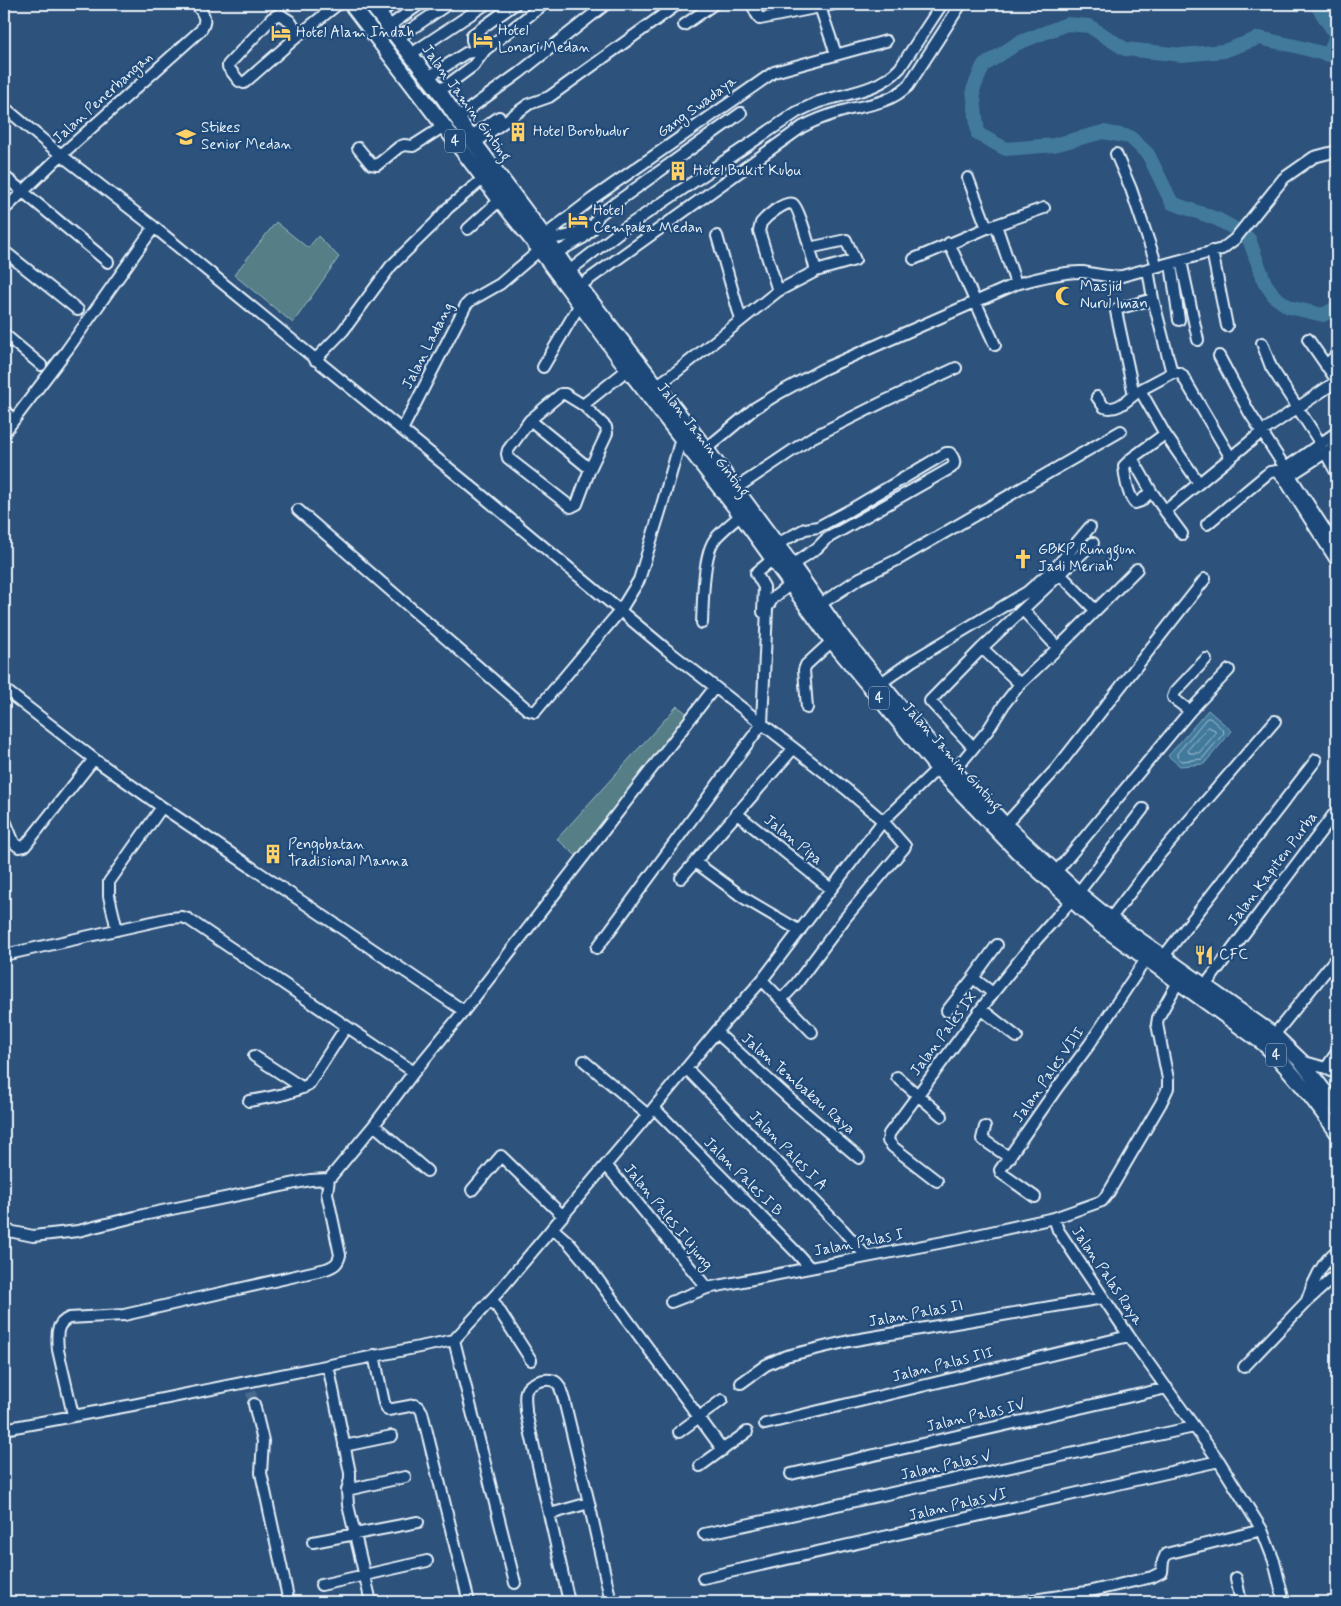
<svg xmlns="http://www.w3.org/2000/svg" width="1341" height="1606" font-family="Mynerve,sans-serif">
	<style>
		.green { fill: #557e86; stroke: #9eb8bf }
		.water { fill: #427a9c; stroke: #84aac1 }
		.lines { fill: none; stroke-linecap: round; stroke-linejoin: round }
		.shore { stroke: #a6c1d3; stroke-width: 1 }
		.river { stroke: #427a9c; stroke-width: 14 }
		.minor-tunnel { stroke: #496a8f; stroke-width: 10; stroke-dasharray: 10 5; stroke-linecap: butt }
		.minor-casing { stroke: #e8f1f8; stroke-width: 14 }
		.highway-casing { stroke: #e8f1f8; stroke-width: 18 }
		.minor { stroke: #1f4a7a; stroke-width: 10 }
		.highway { stroke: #1f4a7a; stroke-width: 14 }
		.labels { text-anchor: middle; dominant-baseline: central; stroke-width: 4.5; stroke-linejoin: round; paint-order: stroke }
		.shield { fill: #1f4a7a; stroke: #acbfd2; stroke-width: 1 }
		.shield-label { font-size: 14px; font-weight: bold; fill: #e8f1f8 }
		.poi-label { font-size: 15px; fill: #e8f1f8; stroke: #1f4a7a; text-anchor: start }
		.street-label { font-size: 15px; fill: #e8f1f8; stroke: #1f4a7a }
	</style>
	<rect width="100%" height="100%" fill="#2d527c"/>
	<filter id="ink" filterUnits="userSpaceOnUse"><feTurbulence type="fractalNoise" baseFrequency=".02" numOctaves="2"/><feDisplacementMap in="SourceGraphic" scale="10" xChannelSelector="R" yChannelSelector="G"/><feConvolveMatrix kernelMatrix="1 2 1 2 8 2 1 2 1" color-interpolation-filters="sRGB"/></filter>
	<g filter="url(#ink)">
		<!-- green -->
		<path class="green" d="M 276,222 L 308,248 L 318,236 L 339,257 L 293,323 L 234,275 Z
			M 677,706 L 689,715 L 580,859 L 557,839 Z"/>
		<!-- water -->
		<path class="water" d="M 1208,710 L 1232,731 L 1204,764 L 1180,766 L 1168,756 Z"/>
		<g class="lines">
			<!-- shore -->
			<path class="shore" d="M 1207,718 L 1210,718 L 1223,730 L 1224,733 L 1202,759 L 1182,761 L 1177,757 L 1177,754 Z
				M 1208,727 L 1215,730 L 1215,734 L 1199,753 L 1189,753 L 1188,750 Z"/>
			<!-- river -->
			<path class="river" d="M 1316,4 L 1336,35 L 1329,55 L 1295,46 L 1259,38 L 1224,51 L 1182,55 L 1125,49 L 1089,26 L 1067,24 L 1018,43 L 983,66 L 973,90 L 978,134 L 1006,149 L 1054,145 L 1103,132 L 1130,137 L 1148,154 L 1172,203 L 1217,219 L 1239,231 L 1249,239 L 1265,283 L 1275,297 L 1289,307 L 1323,315 L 1337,307"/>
			<!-- minor-tunnel -->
			<path class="minor-tunnel" d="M 251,1392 L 254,1404"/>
			<defs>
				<path id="minor" d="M 752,4 L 756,13 L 760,19 L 820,7 L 836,54
					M 820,7 L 835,4
					M 378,15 L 392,4
					M 684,25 L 714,4
					M 388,27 L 420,4
					M 299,35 L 290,21 L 279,14 L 272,18 L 228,65 L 228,67 L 239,81 L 244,83 L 299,35 L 338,4
					M 398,38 L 448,4
					M 476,51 L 472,40 L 472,35 L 515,4
					M 411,54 L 486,4
					M 428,77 L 466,53 L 482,50
					M 439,91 L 473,66 L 485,50 L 544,4
					M 4,107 L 61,155 L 154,227 L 479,493 L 666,649 L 715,687 L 464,1011 L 414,1072 L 374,1125 L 329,1179 L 327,1193 L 340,1255 C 338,1264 334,1266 326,1269 L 124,1315 L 69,1318 C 55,1324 57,1336 58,1350 L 73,1415
					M 459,119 L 472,107 L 519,73 L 606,4
					M 470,137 L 499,117
					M 475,143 L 529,104 L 549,97 L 678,4
					M 358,148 L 371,164 L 377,165 L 399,147 L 404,145 L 413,146 L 444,126
					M 1116,154 L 1131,189 L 1157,266
					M 4,176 L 108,262
					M 968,178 L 987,228
					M 4,210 L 61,155 L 201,30 C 208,19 203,13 196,4
					M 996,225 L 1016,284
					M 468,229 L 500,200
					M 544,236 L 592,199 L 774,72 L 886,41
					M 717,236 L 741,320
					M 548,240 C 564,235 575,238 587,225
					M 949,243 L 995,345
					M 809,248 L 846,240 L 855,260 L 816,271 L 778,291 L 761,237 L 759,231 L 761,223 C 766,217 785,200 793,204 C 800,208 813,261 816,271
					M 4,251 L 78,310
					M 1212,251 L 1227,326
					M 556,253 L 583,238 L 592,229 L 599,215 L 607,209 L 741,113
					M 914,259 L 987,228 L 1044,208
					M 1181,261 L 1198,340
					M 1171,264 L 1179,320
					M 1148,269 L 1153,299 L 1172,373 L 1179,373 L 1182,375 L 1231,458
					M 565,274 L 622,230 L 797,112 C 804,109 811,105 819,102 C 847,93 879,91 900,68 L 942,4
					M 574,290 L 802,127 C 815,120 829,115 843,111 C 868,104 887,105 908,86 L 961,4
					M 4,334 L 41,365
					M 1308,339 L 1337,381
					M 1262,343 L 1271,367 L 1321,444
					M 1219,356 L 1249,412 L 1335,545
					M 315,360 L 343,331 L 391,266 L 434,224 L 448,208 L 484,178
					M 1326,366 L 1337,354
					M 543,367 L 580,304
					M 1172,373 L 1140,390 L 1165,434 L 1199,483
					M 657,385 L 676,372 L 778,291
					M 1134,395 L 1116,311 L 1117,309 L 1153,299
					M 1097,397 L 1104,407 C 1118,412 1129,398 1139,391
					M 583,405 L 565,394 L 561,394 L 530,420 L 508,450 L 507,454 L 508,458 L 571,507 L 577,504 L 590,469 L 607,433 L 606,427 L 583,405 L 622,374 L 627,368
					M 4,409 L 9,416 L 9,420 L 4,426
					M 530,420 L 590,469
					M 402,430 L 466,305 L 470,301 L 500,284 L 540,250
					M 4,433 L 67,350 L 154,227
					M 1325,452 L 1337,474
					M 701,453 L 755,408 L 781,392 L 823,369 L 1016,284 C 1034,279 1065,271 1083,272 C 1098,274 1106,278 1122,276 L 1222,249 L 1235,239 L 1284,178 L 1314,157 L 1337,151
					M 1132,458 L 1151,491 L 1165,511 L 1263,431 L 1337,381
					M 1280,472 L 1337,432
					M 1286,478 L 1337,445
					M 735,489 L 811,438 L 887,400 L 956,368
					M 1151,491 L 1141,501 L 1135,503 C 1127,494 1125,477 1124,466 L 1132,458 L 1165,434
					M 298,510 L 528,710 L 535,712 L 620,611 L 639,580 L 662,505 L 681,438
					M 1165,511 L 1182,534
					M 1207,524 L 1266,475 L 1270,472 L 1277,471 L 1284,479 L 1337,562
					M 777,544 L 805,529 L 818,527 L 850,510 L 946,453 L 950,453 C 954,458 957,463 951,468 L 826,539 L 817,548 L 792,565
					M 1060,574 L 1095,610
					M 819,605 L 860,578 L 899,559 L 1121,431
					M 1023,610 L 1058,648
					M 763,612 L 764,587 L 756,573 L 773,559
					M 702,623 C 703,603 703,554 715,539 C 722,530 732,523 741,515
					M 982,648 L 1020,684
					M 881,683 L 912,661 L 1027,592 L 1058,565 L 1090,527
					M 715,687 L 846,789 L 883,821 L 905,846 L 904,848 L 846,917 L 796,984 L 781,1000
					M 4,689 L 94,759 L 162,807 L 464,1011
					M 807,708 L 804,670 L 806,665 L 832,641
					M 1190,711 L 1174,699 L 1173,697 L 1175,692 L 1206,659
					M 973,747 L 930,701 L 982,648 L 1093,543
					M 953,770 L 964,759 L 988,730 L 1005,703 L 1020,684 L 1058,648 L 1137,569
					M 736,813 L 831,889
					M 4,818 L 14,843 L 19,847 L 25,846 L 94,759
					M 1005,825 L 1056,769 L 1205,579
					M 695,862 L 744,898 L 800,931
					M 1056,872 L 1190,711 L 1229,670
					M 681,878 L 793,749
					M 1078,893 L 1143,809
					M 1110,919 L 1160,854 L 1275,721
					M 117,930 L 109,896 L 109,882 L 162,807
					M 597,948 L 762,724 L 767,608 L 773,598 L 791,584
					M 4,955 L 170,918 L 182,917 L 188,919 L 414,1072
					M 1164,956 L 1316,760
					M 762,980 L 812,1032
					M 1178,982 L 1158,1018 L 1157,1024 L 1168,1079 L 1168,1088 L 1161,1103 L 1109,1192 L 1102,1201 L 1054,1218 L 1058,1230 L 1129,1336 L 1219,1461 L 1262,1530 L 1274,1561 L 1284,1602
					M 1201,991 L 1337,810
					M 993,993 L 973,978 L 997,945
					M 981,1009 L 1017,1037
					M 947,1011 L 973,978
					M 716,1032 L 793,1102 L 859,1158
					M 1274,1035 L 1337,957
					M 254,1056 L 303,1088
					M 584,1061 L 648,1115
					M 1301,1061 L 1326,1068 L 1337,1074
					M 686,1068 L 843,1230 L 866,1256
					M 1326,1068 L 1337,1052
					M 897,1077 L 942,1116
					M 249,1101 C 269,1097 291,1095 309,1084 L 346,1027
					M 654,1108 L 795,1251 L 810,1268
					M 374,1125 L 427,1171
					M 985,1127 L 982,1139 L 1010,1158
					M 606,1165 L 707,1288
					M 937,1181 L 893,1147 L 888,1141 L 889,1134 L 993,993 L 1029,948 L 1071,901
					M 472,1190 L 501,1156 L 563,1216
					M 1035,1197 L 1001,1173 L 1000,1170 L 1057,1088 L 1089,1045 L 1146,959
					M 552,1228 L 568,1242 L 585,1262 L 723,1450
					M 4,1230 L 33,1236 L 78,1231 L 143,1215 L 310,1180 L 329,1179
					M 492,1299 L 531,1360
					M 1307,1300 C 1312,1284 1323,1260 1337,1251
					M 671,1302 L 707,1288 L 959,1239 L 1054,1218
					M 454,1340 L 515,1583
					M 374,1355 L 384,1403 L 388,1410 L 415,1405 L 419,1407 L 422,1412 L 469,1602
					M 328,1365 L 350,1473 L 350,1479 L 347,1490 L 348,1505 L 371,1602
					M 1244,1367 L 1307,1301 L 1337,1274
					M 741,1383 L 766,1365 L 786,1356 L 849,1341 L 1103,1298
					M 254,1404 L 263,1441 L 261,1473 L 289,1602
					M 765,1424 L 1129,1336
					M 4,1429 L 133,1405 L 454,1340 L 500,1290 L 648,1115 L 716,1032 L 762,980 L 883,821 L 938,768
					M 679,1432 L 722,1400
					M 344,1446 L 392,1436
					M 700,1466 L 747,1432
					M 791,1474 L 1167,1388
					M 347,1490 L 405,1477
					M 550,1514 L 589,1503
					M 704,1534 L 1194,1427
					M 313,1542 L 418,1522
					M 703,1578 L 1219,1461
					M 1236,1578 L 1241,1602
					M 321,1585 L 427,1561
					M 436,1602 L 438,1602
					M 569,1602 L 526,1412 C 526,1405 524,1397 526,1391 C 529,1382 551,1375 558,1384 C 561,1388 562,1395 564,1400 L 589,1503 L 611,1602
					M 1020,1602 L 1087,1592 L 1152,1577 L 1162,1572 L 1163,1561 L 1166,1554 L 1262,1530"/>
				<path id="highway" d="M 351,4 L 500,200 L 540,250 L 627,368 L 741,515 L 832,641 L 934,764 L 1017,851 L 1100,925 L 1263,1043 C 1292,1070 1314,1100 1337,1132
					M 371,4 L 439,91 L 470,137 L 544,236 L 579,286 L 706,449 L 792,565 L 844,639 L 941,757 L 1005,825 L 1078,893 L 1110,919 L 1274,1035 L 1301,1061 L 1337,1108"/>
			</defs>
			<!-- minor casing -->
			<use href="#minor" class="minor-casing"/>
			<!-- highway casing -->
			<use href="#highway" class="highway-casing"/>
			<!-- minor -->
			<use href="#minor" class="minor"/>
			<!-- highway -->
			<use href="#highway" class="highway"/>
		</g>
	</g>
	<!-- icons -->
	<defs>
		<symbol id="hotel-bare" viewBox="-9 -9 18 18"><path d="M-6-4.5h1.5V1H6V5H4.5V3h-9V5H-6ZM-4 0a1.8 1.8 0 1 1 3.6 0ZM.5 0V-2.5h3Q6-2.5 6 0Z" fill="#ffd166" stroke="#1f4a7a" stroke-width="2.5" paint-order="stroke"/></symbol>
		<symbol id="building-bare" viewBox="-9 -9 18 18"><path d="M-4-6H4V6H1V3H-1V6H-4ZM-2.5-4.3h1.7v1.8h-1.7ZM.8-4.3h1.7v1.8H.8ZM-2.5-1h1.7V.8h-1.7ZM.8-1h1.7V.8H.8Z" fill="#ffd166" stroke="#1f4a7a" stroke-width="2.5" paint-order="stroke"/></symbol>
		<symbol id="university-bare" viewBox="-9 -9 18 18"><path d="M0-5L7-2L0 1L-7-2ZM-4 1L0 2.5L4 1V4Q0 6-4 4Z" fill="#ffd166" stroke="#1f4a7a" stroke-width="2.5" paint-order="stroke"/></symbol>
		<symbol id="mosque-bare" viewBox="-9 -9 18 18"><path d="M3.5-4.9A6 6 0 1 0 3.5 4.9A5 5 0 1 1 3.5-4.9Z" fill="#ffd166" stroke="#1f4a7a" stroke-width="2.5" paint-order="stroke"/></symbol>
		<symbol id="church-bare" viewBox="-9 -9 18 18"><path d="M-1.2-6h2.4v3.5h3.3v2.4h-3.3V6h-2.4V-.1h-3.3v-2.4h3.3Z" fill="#ffd166" stroke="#1f4a7a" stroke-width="2.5" paint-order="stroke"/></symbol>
		<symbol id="restaurant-bare" viewBox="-9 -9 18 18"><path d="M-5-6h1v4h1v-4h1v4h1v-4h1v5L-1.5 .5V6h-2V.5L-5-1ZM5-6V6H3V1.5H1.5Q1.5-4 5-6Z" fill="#ffd166" stroke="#1f4a7a" stroke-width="2.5" paint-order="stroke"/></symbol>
	</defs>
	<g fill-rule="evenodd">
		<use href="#hotel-bare" x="267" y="19" width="28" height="28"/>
		<use href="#hotel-bare" x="469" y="26" width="28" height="28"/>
		<use href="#building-bare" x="504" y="118" width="28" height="28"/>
		<use href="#university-bare" x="172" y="123" width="28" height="28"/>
		<use href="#building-bare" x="664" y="157" width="28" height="28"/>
		<use href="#hotel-bare" x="564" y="206" width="28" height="28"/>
		<use href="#mosque-bare" x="1051" y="282" width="28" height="28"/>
		<use href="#church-bare" x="1009" y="545" width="28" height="28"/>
		<use href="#building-bare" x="259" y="840" width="28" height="28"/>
		<use href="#restaurant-bare" x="1190" y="941" width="28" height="28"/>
	</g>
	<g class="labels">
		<!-- shield labels -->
		<g class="shield">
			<rect x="445" y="129.5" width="20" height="23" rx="4"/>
			<rect x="869" y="686.5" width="20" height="23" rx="4"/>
			<rect x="1266" y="1043.5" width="20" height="23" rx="4"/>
		</g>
		<g class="shield-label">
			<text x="455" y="141">4</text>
			<text x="879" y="698">4</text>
			<text x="1276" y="1055">4</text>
		</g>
		<!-- poi labels -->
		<g class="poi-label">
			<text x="498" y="31">Hotel<tspan x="498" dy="17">Lonari Medan</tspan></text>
			<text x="296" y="33">Hotel Alam Indah</text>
			<text x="201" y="128">Stikes<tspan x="201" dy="17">Senior Medan</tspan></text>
			<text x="533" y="132">Hotel Borobudur</text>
			<text x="693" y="171">Hotel Bukit Kubu</text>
			<text x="593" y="211">Hotel<tspan x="593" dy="17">Cempaka Medan</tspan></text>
			<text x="1080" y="287">Masjid<tspan x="1080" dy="17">Nurul Iman</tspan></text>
			<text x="1038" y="550">GBKP Runggun<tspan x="1038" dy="17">Jadi Meriah</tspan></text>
			<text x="288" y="845">Pengobatan<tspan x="288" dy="17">Tradisional Manna</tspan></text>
			<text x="1219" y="955">CFC</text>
		</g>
		<!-- street labels -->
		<g class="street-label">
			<text transform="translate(103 98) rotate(-42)">Jalan Penerbangan</text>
			<text transform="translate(466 103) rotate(54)">Jalan Jamin Ginting</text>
			<text transform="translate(697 107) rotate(-36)">Gang Swadaya</text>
			<text transform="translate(428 346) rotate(-63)">Jalan Ladang</text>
			<text transform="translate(703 440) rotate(52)">Jalan Jamin Ginting</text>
			<text transform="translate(952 757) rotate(48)">Jalan Jamin Ginting</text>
			<text transform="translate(793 840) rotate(39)">Jalan Pipa</text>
			<text transform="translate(1273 869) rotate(-53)">Jalan Kapiten Purba</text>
			<text transform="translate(944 1034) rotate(-53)">Jalan Pales IX</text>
			<text transform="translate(1049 1075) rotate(-55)">Jalan Pales VIII</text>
			<text transform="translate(798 1084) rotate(41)">Jalan Tembakau Raya</text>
			<text transform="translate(788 1151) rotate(46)">Jalan Pales I A</text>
			<text transform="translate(743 1177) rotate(45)">Jalan Pales I B</text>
			<text transform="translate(668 1217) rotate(51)">Jalan Pales I Ujung</text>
			<text transform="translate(859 1243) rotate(-11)">Jalan Palas I</text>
			<text transform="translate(1107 1276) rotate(56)">Jalan Palas Raya</text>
			<text transform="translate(916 1314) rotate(-10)">Jalan Palas II</text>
			<text transform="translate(943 1365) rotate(-14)">Jalan Palas III</text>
			<text transform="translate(976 1416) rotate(-13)">Jalan Palas IV</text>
			<text transform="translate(946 1466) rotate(-12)">Jalan Palas V</text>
			<text transform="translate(958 1505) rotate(-13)">Jalan Palas VI</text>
		</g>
	</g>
	<!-- margin -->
	<rect width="1341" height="1606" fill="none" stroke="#1f4a7a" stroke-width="20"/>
	<rect x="10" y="10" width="1321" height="1586" fill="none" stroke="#e8f1f8" stroke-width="2" filter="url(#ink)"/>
</svg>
